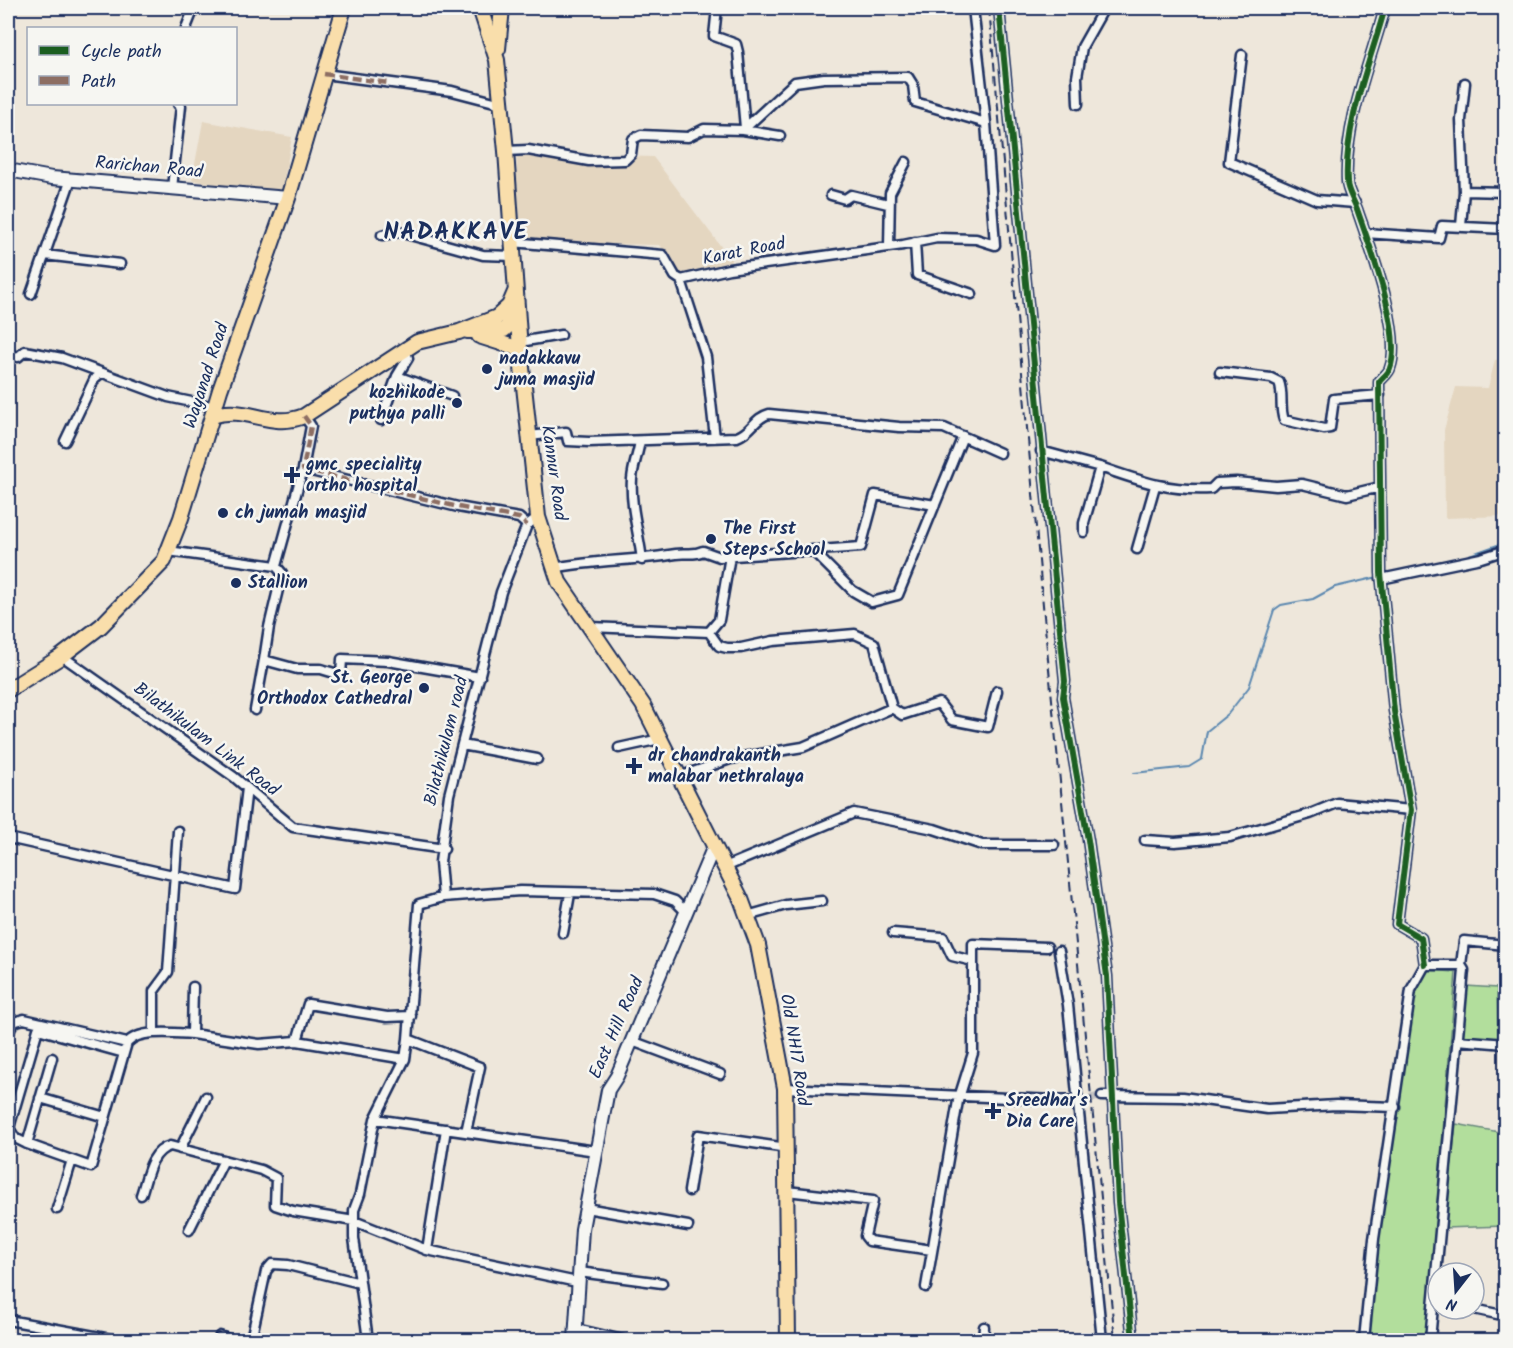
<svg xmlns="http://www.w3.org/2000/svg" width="1513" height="1348" font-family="Kalam,sans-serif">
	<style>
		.built { fill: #e4d6c0 }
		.green { fill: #b2de9c; stroke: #66867d; stroke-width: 1.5 }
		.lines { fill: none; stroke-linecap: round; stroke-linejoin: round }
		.stream { stroke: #5b88b0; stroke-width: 2 }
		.street-tunnel { stroke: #c4c2c2; stroke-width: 8; stroke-dasharray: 8 4; stroke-linecap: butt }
		.street-casing { stroke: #1b2f5e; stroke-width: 13 }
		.secondary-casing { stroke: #1b2f5e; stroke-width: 16 }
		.primary-casing { stroke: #1b2f5e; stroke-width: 18 }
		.street { stroke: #f6f6f2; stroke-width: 8 }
		.secondary { stroke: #f6f6f2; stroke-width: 12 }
		.primary { stroke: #f9deab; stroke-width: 14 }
		.rail { stroke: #1b2f5e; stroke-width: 2; stroke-dasharray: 9 4.5; stroke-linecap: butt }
		.quiet { stroke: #8d6e63; stroke-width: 4.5; stroke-dasharray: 9 4.5; stroke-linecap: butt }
		.cycleway-casing { stroke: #f6f6f2; stroke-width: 10 }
		.cycleway { stroke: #1b5e20; stroke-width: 6 }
		.poi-dot { fill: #1b2f5e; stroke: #f6f6f2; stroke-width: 2 }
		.labels { text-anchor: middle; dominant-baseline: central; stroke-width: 5; stroke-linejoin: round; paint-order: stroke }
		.street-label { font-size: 18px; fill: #1b2f5e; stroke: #f6f6f2 }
		.poi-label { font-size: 18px; font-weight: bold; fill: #1b2f5e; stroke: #f6f6f2; text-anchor: start }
		.district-label { font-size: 24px; font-weight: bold; letter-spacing: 1.5px; fill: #1b2f5e; stroke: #f6f6f2 }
	</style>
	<rect width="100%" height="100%" fill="#eee7db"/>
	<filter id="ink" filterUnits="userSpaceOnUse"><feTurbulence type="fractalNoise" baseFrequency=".0167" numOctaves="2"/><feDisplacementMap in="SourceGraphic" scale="12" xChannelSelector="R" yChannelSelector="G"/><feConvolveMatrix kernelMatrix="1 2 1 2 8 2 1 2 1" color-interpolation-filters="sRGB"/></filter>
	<g filter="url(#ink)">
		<!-- built -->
		<path class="built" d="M 203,121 L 292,137 L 281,196 L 192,180 Z
			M 517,153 L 653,157 L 732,261 L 687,276 L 679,273 L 660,245 L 515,242 Z
			M 1505,359 L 1505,516 L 1445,518 L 1444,430 L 1456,387 L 1488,388 L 1495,360 Z"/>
		<!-- green -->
		<path class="green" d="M 1428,970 L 1456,972 L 1426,1340 L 1368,1340 L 1378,1240 L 1415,992 Z
			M 1466,986 L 1497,988 L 1498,1038 L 1462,1038 Z
			M 1456,1124 L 1505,1133 L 1505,1226 L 1444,1228 Z"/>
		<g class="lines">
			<!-- stream -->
			<path class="stream" d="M 1461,558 L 1506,542
				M 1406,569 L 1424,566
				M 1134,773 L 1189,767 L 1202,759 L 1207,731 L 1228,714 L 1249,687 L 1274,610 L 1281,605 L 1313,599 L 1335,587 L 1378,577"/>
			<!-- street-tunnel -->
			<path class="street-tunnel" d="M 1078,1101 L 1102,1096"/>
			<defs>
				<path id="street" d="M 717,8 L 714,36 L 736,44 L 738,52 L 745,128
					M 999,8 L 1065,681 L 1063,697 L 1088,840 L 1107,976 L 1118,1203 L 1133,1340
					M 1385,8 C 1370,63 1344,123 1347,182 C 1347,191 1355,202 1358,212 C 1370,247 1403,333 1390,368 C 1389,373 1382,378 1379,382 L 1381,573 L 1394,711 L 1411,810 L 1397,924 L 1421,938 L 1425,965
					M 186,28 L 194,8
					M 1242,55 L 1229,162 L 1317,200 L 1355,203
					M 324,74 L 452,91 L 502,104
					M 1078,104 L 1077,77 L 1082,47 L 1104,8
					M 743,130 L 780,136
					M 506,151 L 528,150 L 589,161 L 625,160 L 631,154 L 633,139 L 641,135 L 688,137 L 704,129 L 743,130 L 795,82 L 824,78 L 908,77 L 913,85 L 915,102 L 986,123
					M 172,188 L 181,106 L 178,104
					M 1464,191 L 1461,120 L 1465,83
					M 831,195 L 845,199 L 851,195 L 888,204
					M 1461,226 L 1464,191 L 1506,192
					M 1365,233 L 1439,238 L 1442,226 L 1506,229
					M 382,235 L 399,232 L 483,255 L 513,256
					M 512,242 L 663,255 L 675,276 L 681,280 L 729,269 L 903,245 L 937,238 L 976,239 L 995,245 L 986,123 L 973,8
					M 915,242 L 917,275 L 972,294
					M 889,247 L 890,193 L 906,162
					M 45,255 L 120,264
					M 681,280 L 706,357 L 715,438
					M 31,294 L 71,179
					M 520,342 L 561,335
					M 8,354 L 18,357 L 25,351 L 62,358 L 168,397 L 215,407
					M 1220,372 L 1271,378 L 1279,382 C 1284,394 1279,407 1284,420 L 1324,429 L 1330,428 L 1334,399 L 1380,395
					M 397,376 L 452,396
					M 304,416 L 311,426 L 303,469 L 458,507 L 519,518 L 527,525
					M 381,420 L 397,376 L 408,358 L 405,350
					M 529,436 L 566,432 L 568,441 L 589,442 L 737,437 C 752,432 754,418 769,414 L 899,427 L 944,428 L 1000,453
					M 65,441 L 95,378 L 101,373
					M 640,441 C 638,454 633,466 632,479 C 630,506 639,533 642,560
					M 1041,451 L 1100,467
					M 1084,532 L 1084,523 L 1100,467 C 1141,481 1166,491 1211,489 L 1217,483 L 1236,482 L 1276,486 L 1302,484 L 1347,495 L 1380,487
					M 1137,549 L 1155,486
					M 812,550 L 853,591 L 872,602 L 898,595 L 963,436
					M 168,551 L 276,566 L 303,469
					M 276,566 L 282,573 L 269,627 L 264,660 L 297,669 L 321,669 L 341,675 L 342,659 L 388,661 L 480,677
					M 554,568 C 594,560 636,561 676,554 C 687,552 692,556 703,551 L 720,557 L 861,547 L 875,495 L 935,505
					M 1381,579 L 1481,558 L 1506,550
					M 590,627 L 709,632 L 719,620 L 730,556
					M 709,632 L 719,646 L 727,648 L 741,648 L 773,641 L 855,634 L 874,643 L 892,708 L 902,715 L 939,703 L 952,720 L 988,727 L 997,691
					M 62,656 L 234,777 L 293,827 L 444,849
					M 255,710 L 264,660
					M 462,745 L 537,759
					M 619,748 L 660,739
					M 679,777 L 730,759 L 803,747 L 892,708
					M 8,838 L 235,889 L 247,788
					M 1145,840 L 1175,842 L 1230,837 L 1310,814 L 1337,803 L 1411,810
					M 725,867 L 854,813 L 934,829 L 982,845 L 1054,845
					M 443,897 L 520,891 L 654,894 L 675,901 L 686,912
					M 747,916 L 786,905 L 822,901
					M 563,933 L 570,894
					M 893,933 L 943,937 L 952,956 L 973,961
					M 1059,951 L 1068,1005 L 1102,1340
					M 1461,965 L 1464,941 L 1506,945
					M 193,987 L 192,1034 L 259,1044 L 297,1041 L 308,1004 L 387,1017 L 411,1016
					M 154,1032 L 154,991 L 168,972 L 178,831
					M 8,1035 L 13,1022 L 24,1019 L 127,1043 C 139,1029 174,1033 192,1034
					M 1457,1040 L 1506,1044
					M 297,1041 L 405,1059
					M 632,1041 L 720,1074
					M 52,1058 L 27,1144 L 91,1167 L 127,1043
					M 785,1088 L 1078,1101
					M 1102,1096 L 1183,1097 L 1267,1109 L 1336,1105 L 1395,1107
					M 40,1098 L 105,1117
					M 375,1119 L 596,1151
					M 466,1132 L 480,1067 L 408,1039 L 419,904 L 443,897 L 440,862 L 449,795 L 501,592 L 527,525 L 538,517
					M 27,1144 L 15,1138 L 9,1128 L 38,1029 L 124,1053
					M 180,1149 L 206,1097
					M 689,1191 L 698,1135 L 787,1148
					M 787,1191 L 873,1201 L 865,1236 L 869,1241 L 932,1250
					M 141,1195 C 147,1178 150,1151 170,1146 L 261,1170 L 276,1178 L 275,1205 L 293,1211 L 354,1221 L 427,1250 L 577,1282
					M 586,1208 L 688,1226
					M 57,1209 L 72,1160
					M 189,1230 L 224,1160
					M 427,1250 L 446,1129
					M 579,1272 L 662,1283
					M 926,1287 L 958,1101 L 973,1053 L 973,944 L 1047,947
					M 1474,1309 L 1506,1316
					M 8,1320 L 116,1340
					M 576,1329 L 623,1340
					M 252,1335 L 266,1271 L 272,1264 L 288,1265 L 360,1283
					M 218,1340 L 220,1336 L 231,1340
					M 368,1340 L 354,1238 L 354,1210 L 360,1194 L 375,1119 L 405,1059 L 408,1039
					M 983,1340 L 984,1327
					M 1364,1340 L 1374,1239 L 1411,990 L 1425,965 L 1461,965 L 1464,970 L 1430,1340"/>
				<path id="secondary" d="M 8,170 L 52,178 L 288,198
					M 575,1340 L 582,1229 L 608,1090 L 617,1076 L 714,846"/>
				<path id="primary" d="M 480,8 L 497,60 L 506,151 L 520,349 L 538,517 L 559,582 L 643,705 L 741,899 L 758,945 L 785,1088 L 788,1340
					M 498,49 L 502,8
					M 467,331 L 504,330 L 511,323 L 515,309
					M 479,336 L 520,349
					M 212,416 C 246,404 269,430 304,416 L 417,342 L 459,332 L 497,317 L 509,306 L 515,292
					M 8,690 L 59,658 L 101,626 L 164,561 L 181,518 L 220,390 L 288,198 L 344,8"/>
			</defs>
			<!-- street casing -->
			<use href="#street" class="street-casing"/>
			<!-- secondary casing -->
			<use href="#secondary" class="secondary-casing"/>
			<!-- primary casing -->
			<use href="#primary" class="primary-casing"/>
			<!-- street -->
			<use href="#street" class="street"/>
			<!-- secondary -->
			<use href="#secondary" class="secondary"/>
			<!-- primary -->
			<use href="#primary" class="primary"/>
			<!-- rail -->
			<path class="rail" d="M 989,8 L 1047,649 L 1115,1340"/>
			<!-- quiet -->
			<path class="quiet" d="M 324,74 L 388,83
				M 304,416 L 311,426 L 303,469 L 458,507 L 519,518 L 527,525"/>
			<defs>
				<path id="cycleway" d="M 999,8 L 1065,681 L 1063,697 L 1088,840 L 1107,976 L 1118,1203 L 1133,1340
					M 1385,8 C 1370,63 1344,123 1347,182 C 1347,191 1355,202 1358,212 C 1370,247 1403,333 1390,368 C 1389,373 1382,378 1379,382 L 1381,573 L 1394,711 L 1411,810 L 1397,924 L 1421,938 L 1425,965"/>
			</defs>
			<!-- cycleway casing -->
			<use href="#cycleway" class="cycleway-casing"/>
			<!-- cycleway -->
			<use href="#cycleway" class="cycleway"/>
		</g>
	</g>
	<!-- markers -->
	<g class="poi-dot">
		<circle cx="487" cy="369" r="6"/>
		<circle cx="457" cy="403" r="6"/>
		<path d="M289 466h6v6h6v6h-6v6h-6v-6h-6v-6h6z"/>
		<circle cx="223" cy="513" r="6"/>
		<circle cx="711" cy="539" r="6"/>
		<circle cx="236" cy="583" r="6"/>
		<circle cx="424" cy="688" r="6"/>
		<path d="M631 757h6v6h6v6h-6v6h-6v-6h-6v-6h6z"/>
		<path d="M990 1102h6v6h6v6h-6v6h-6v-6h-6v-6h6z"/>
	</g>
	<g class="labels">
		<!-- street labels -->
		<g class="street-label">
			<text transform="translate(149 168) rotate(5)">Rarichan Road</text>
			<text transform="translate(744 252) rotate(-11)">Karat Road</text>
			<text transform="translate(207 376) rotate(-72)">Wayanad Road</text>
			<text transform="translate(553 473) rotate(82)">Kannur Road</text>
			<text transform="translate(206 740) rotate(37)">Bilathikulam Link Road</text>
			<text transform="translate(447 741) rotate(-76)">Bilathikulam road</text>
			<text transform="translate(617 1028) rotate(-66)">East Hill Road</text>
			<text transform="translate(794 1050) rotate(81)">Old NH17 Road</text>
		</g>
		<!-- poi labels -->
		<g class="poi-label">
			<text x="499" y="359">nadakkavu<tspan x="499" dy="21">juma masjid</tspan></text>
			<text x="445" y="393" text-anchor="end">kozhikode<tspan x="445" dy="21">puthya palli</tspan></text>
			<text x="306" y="465">gmc speciality<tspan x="306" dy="21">ortho hospital</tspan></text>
			<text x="235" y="513">ch jumah masjid</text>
			<text x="723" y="529">The First<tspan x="723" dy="21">Steps School</tspan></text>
			<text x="248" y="583">Stallion</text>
			<text x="412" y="678" text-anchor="end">St. George<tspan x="412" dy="21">Orthodox Cathedral</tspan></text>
			<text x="648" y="756">dr chandrakanth<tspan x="648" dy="21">malabar nethralaya</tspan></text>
			<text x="1006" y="1101">Sreedhar's<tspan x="1006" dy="21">Dia Care</tspan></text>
		</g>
		<!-- district labels -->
		<g class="district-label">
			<text x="456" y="232">NADAKKAVE</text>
		</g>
	</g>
	<!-- margin -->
	<rect width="1513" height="1348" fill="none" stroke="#f6f6f2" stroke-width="30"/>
	<rect x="15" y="15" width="1483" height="1318" fill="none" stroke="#1b2f5e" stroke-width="2" filter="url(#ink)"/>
	<!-- legend -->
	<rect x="27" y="27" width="210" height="78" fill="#f6f6f2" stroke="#9ea6b7" stroke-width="1.5"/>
	<rect x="39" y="46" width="30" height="9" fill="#1b5e20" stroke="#9ea6b7" stroke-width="1.5"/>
	<text x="81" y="57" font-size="18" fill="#1b2f5e">Cycle path</text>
	<rect x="39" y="76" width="30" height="9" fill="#8d6e63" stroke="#9ea6b7" stroke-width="1.5"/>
	<text x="81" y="87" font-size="18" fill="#1b2f5e">Path</text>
	<!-- north arrow -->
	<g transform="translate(1456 1291) rotate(197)"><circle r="28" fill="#f6f6f2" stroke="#9ea6b7" stroke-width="1.5"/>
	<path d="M0-4.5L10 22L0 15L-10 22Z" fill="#1b2f5e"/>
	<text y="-9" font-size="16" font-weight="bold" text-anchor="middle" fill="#1b2f5e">N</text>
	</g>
</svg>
